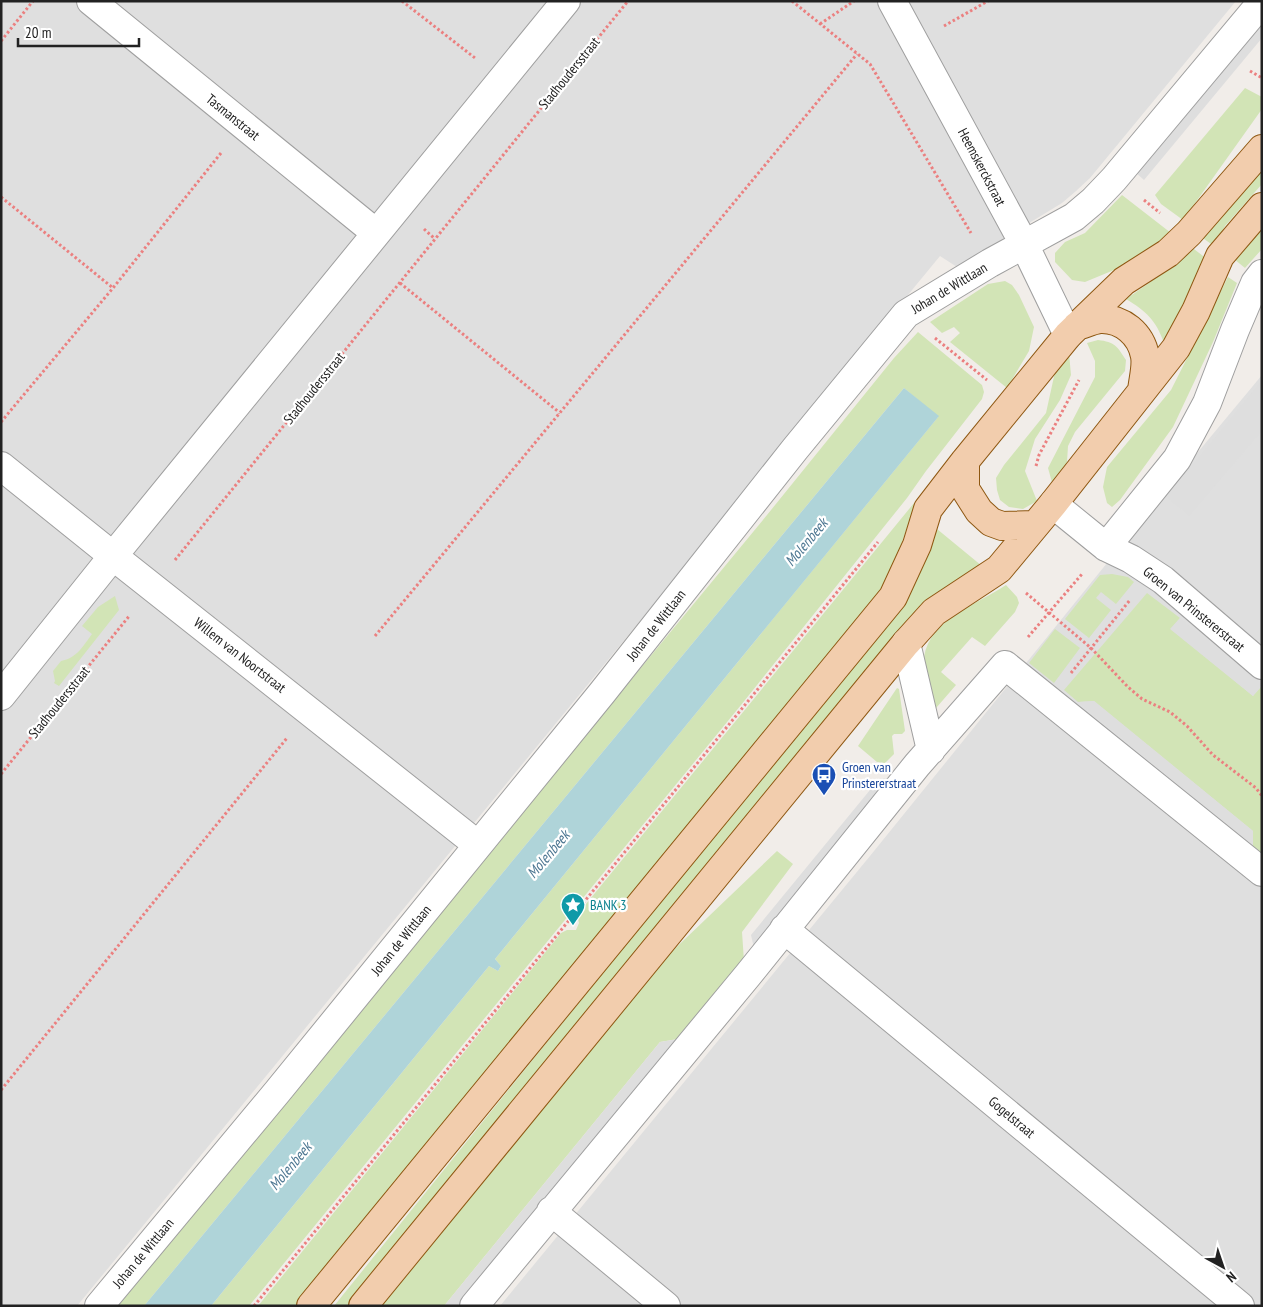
<svg xmlns="http://www.w3.org/2000/svg" width="1263" height="1307" font-family="'PT Sans Narrow',sans-serif">
	<style>
		.residential { fill: #dfdfdf }
		.grass { fill: #d2e4b6 }
		.parking { fill: #dedede }
		.water { fill: #afd4d9 }
		.lines { fill: none; stroke-linecap: round; stroke-linejoin: round }
		.minor-casing { stroke: #9f9f9f; stroke-width: 30 }
		.major-casing { stroke: #8e5711; stroke-width: 30 }
		.path { stroke: #eb8080; stroke-width: 3; stroke-dasharray: 2.5 2.5; stroke-linecap: butt }
		.minor { stroke: #fff; stroke-width: 28 }
		.major { stroke: #f2cdad; stroke-width: 28 }
		.labels { text-anchor: middle; dominant-baseline: central; stroke-width: 4.5; stroke-linejoin: round; paint-order: stroke }
		.street-label { font-size: 14px; fill: #222; stroke: #fff }
		.transit-label { font-size: 14px; fill: #164399; stroke: #fff; text-anchor: start }
		.culture-label { font-size: 14px; fill: #0d838f; stroke: #fff; text-anchor: start }
		.water-label { font-size: 15px; font-style: italic; fill: #4c7691; stroke: #fff }
	</style>
	<rect width="100%" height="100%" fill="#f1ede9"/>
	<!-- residential -->
	<path class="residential" d="M 1,1 L 1236,1 L 1090,178 L 1076,191 L 1062,203 L 957,267 L 940,256 L 77,1306 L 1,1306 Z
		M 1262,375 L 1262,1306 L 500,1306 L 870,856 L 1154,505 Z"/>
	<!-- grass -->
	<path class="grass" d="M 1245,88 L 1262,97 L 1262,109 L 1183,220 L 1161,204 L 1155,195 Z
		M 1262,162 L 1262,184 L 1225,226 L 1214,246 L 1197,234 Z
		M 1122,195 L 1171,233 L 1131,263 L 1085,282 L 1072,280 L 1055,262 L 1055,253 L 1065,242 L 1085,233 Z
		M 1262,224 L 1262,249 L 1245,268 L 1234,259 Z
		M 1190,246 L 1207,259 L 1164,343 C 1156,320 1146,311 1126,299 C 1150,283 1171,267 1190,246 Z
		M 1228,277 L 1237,283 L 1213,342 L 1173,427 L 1120,500 L 1112,507 L 1107,503 L 1103,487 L 1107,467 L 1171,390 Z
		M 1005,281 L 1012,285 L 1019,295 L 1034,327 L 1029,351 L 1007,388 L 950,342 L 960,333 L 954,327 L 942,333 L 930,322 L 988,284 Z
		M 918,332 L 982,385 L 984,392 L 982,399 L 926,471 L 907,498 L 741,705 L 249,1306 L 211,1306 L 489,966 L 498,971 L 501,966 L 495,959 L 938,417 L 904,388 L 144,1306 L 114,1306 L 767,515 L 894,358 Z
		M 1098,340 C 1115,342 1117,346 1126,360 L 1125,371 L 1075,432 L 1068,446 L 1067,462 L 1063,473 L 1053,486 L 1048,468 L 1095,377 L 1095,361 L 1087,343 Z
		M 1069,353 L 1071,375 L 1060,400 L 1035,439 L 1025,471 L 1037,501 L 1023,509 L 1009,507 L 1000,500 L 997,490 L 996,478 L 1004,465 L 1046,413 L 1055,372 Z
		M 914,503 L 917,507 C 904,528 898,559 888,583 L 303,1306 L 258,1306 L 561,933 L 567,930 L 576,930 L 579,923 L 577,915 Z
		M 937,529 L 982,566 L 352,1306 L 334,1306 L 845,673 L 896,614 L 919,573 Z
		M 1112,574 L 1128,577 L 1134,582 L 1116,604 L 1101,592 L 1096,598 L 1111,610 L 1089,638 L 1065,619 L 1100,575 Z
		M 1006,585 L 1017,597 L 1019,603 L 1015,612 L 985,646 L 972,637 L 941,672 L 956,685 L 930,715 C 928,698 921,674 924,657 C 930,619 978,604 1006,585 Z
		M 1147,593 L 1180,618 L 1171,629 L 1253,696 L 1262,686 L 1262,853 L 1253,846 L 1253,831 L 1094,701 L 1078,702 L 1064,690 Z
		M 115,596 L 119,610 L 59,686 L 54,683 L 55,681 L 53,671 L 61,661 C 77,658 83,646 92,634 L 82,626 L 98,607 Z
		M 1055,629 L 1080,648 L 1054,683 L 1029,663 Z
		M 897,688 L 899,689 L 905,731 L 902,734 L 894,734 L 892,736 L 894,754 L 885,763 L 877,762 L 858,746 Z
		M 777,851 L 793,864 L 742,932 L 744,961 L 678,1039 L 660,1042 L 444,1306 L 378,1306 L 431,1246 L 662,961 Z"/>
	<!-- parking -->
	<path class="parking" d="M 1262,19 L 1262,38 L 1144,180 L 1135,172 Z
		M 1262,380 L 1262,431 L 1189,516 L 1166,497 Z
		M 1180,618 L 1262,684 L 1253,696 L 1170,629 Z
		M 1094,701 L 1253,831 L 1253,846 L 1078,702 Z
		M 893,778 L 754,948 L 751,935 L 879,779 Z
		M 678,1039 L 461,1306 L 444,1306 L 660,1042 Z"/>
	<!-- water -->
	<path class="water" d="M 904,388 L 939,416 L 495,959 L 501,966 L 498,971 L 489,966 L 211,1306 L 144,1306 Z"/>
	<g class="lines">
		<defs>
			<path id="minor" d="M 91,1 L 376,233
				M 892,1 L 1024,244 L 1068,335
				M 1,466 L 113,556 L 478,845
				M 1053,504 L 1106,547 L 1131,559 L 1163,580 L 1262,665
				M 1106,547 L 1177,459 L 1207,403 L 1235,330 L 1255,283 L 1262,274
				M 906,643 L 931,750
				M 1,696 L 113,556 L 566,1
				M 784,929 L 1240,1306
				M 551,1211 L 666,1306
				M 99,1306 L 278,1091 L 602,693 L 795,449 L 906,314 L 990,263 L 1074,217 L 1093,201 L 1114,179 L 1262,2
				M 474,1306 L 748,975 L 917,765 L 1005,665 L 1262,872"/>
			<path id="major" d="M 1077,326 C 1084,324 1093,320 1100,319 C 1122,318 1141,334 1145,356 C 1147,366 1143,380 1142,391
				M 965,461 L 965,489 L 979,511 L 991,522 L 1002,526 L 1035,525
				M 311,1306 L 893,597 L 917,545 L 928,509 L 965,461 L 1068,335 L 1124,281 L 1168,253 L 1189,233 L 1262,149
				M 363,1306 L 906,643 L 934,612 L 999,569 L 1053,504 L 1176,348 L 1196,311 L 1220,256 L 1262,207"/>
		</defs>
		<!-- minor casing -->
		<use href="#minor" class="minor-casing"/>
		<!-- major casing -->
		<use href="#major" class="major-casing"/>
		<!-- path -->
		<path class="path" d="M 402,1 L 475,58
			M 792,1 L 870,64 L 971,233
			M 820,24 L 854,1
			M 944,26 L 988,1
			M 1,41 L 33,1
			M 1250,71 L 1262,78
			M 1,197 L 113,288
			M 1144,200 L 1160,213
			M 424,229 L 435,239
			M 400,283 L 560,413
			M 935,338 L 987,380
			M 1,422 L 113,288 L 221,153
			M 1036,466 L 1039,455 L 1079,380
			M 175,560 L 628,1
			M 1026,593 L 1091,648 L 1128,687 L 1142,699 L 1170,712 L 1187,726 L 1213,755 L 1256,788 L 1262,796
			M 375,636 L 857,54
			M 1028,637 L 1082,574
			M 1071,673 L 1130,600
			M 1,774 L 130,615
			M 1,1090 L 287,738
			M 254,1306 L 878,542"/>
		<!-- minor -->
		<use href="#minor" class="minor"/>
		<!-- major -->
		<use href="#major" class="major"/>
	</g>
	<!-- icons -->
	<defs>
		<symbol id="bus-pin" viewBox="-11 -11 22 30"><path d="M0 17L-7.5 6A9.5 9.5 0 1 1 7.5 6Z" fill="#1a4fb4" stroke="#fff"/><path d="M-5-6H5V4H4V6H2V4H-2V6H-4V4H-5ZM-3.5-4V0h7V-4ZM-3.5 1.2v1.5H-2V1.2ZM2 1.2v1.5H3.5V1.2Z" fill="#fff"/></symbol>
		<symbol id="sight-pin" viewBox="-11 -11 22 30"><path d="M0 17L-7.5 6A9.5 9.5 0 1 1 7.5 6Z" fill="#0f9aa8" stroke="#fff"/><path d="M0-6L1.8-2.2L6-1.7L2.9 1.2L3.7 5.4L0 3.3L-3.7 5.4L-2.9 1.2L-6-1.7L-1.8-2.2Z" fill="#fff"/></symbol>
	</defs>
	<g fill-rule="evenodd">
		<use href="#bus-pin" x="810" y="761" width="28" height="38"/>
		<use href="#sight-pin" x="559" y="891" width="28" height="38"/>
	</g>
	<g class="labels">
		<!-- street labels -->
		<g class="street-label">
			<text transform="translate(569 73) rotate(-51)">Stadhoudersstraat</text>
			<text transform="translate(233 117) rotate(39)">Tasmanstraat</text>
			<text transform="translate(982 167) rotate(62)">Heemskerckstraat</text>
			<text transform="translate(949 288) rotate(-31)">Johan de Wittlaan</text>
			<text transform="translate(314 388) rotate(-51)">Stadhoudersstraat</text>
			<text transform="translate(1194 609) rotate(39)">Groen van Prinstererstraat</text>
			<text transform="translate(656 625) rotate(-52)">Johan de Wittlaan</text>
			<text transform="translate(240 655) rotate(38)">Willem van Noortstraat</text>
			<text transform="translate(59 702) rotate(-51)">Stadhoudersstraat</text>
			<text transform="translate(401 940) rotate(-51)">Johan de Wittlaan</text>
			<text transform="translate(1012 1117) rotate(40)">Gogelstraat</text>
			<text transform="translate(143 1253) rotate(-50)">Johan de Wittlaan</text>
		</g>
		<!-- transit labels -->
		<g class="transit-label">
			<text x="842" y="767">Groen van<tspan x="842" dy="16">Prinstererstraat</tspan></text>
		</g>
		<!-- culture labels -->
		<g class="culture-label">
			<text x="590" y="905">BANK 3</text>
		</g>
		<!-- water labels -->
		<g class="water-label">
			<text transform="translate(806 542) rotate(-50)">Molenbeek</text>
			<text transform="translate(548 854) rotate(-50)">Molenbeek</text>
			<text transform="translate(290 1166) rotate(-50)">Molenbeek</text>
		</g>
	</g>
	<!-- border -->
	<rect width="1263" height="1307" fill="none" stroke="#222222" stroke-width="5"/>
	<!-- north arrow -->
	<g transform="translate(1223 1267) rotate(140)" stroke="#ffffff" stroke-width="4" paint-order="stroke">
	<path d="M0-4L9 19L0 12L-9 19Z" fill="#222222"/>
	<text y="-8" font-size="14" font-weight="bold" text-anchor="middle" fill="#222222">N</text>
	</g>
	<!-- scale -->
	<path d="M18 38v8h121v-8" fill="none" stroke="#222222" stroke-width="2.5"/>
	<text x="25" y="38" font-size="15" fill="#222222" stroke="#ffffff" stroke-width="4" paint-order="stroke">20 m</text>
</svg>
